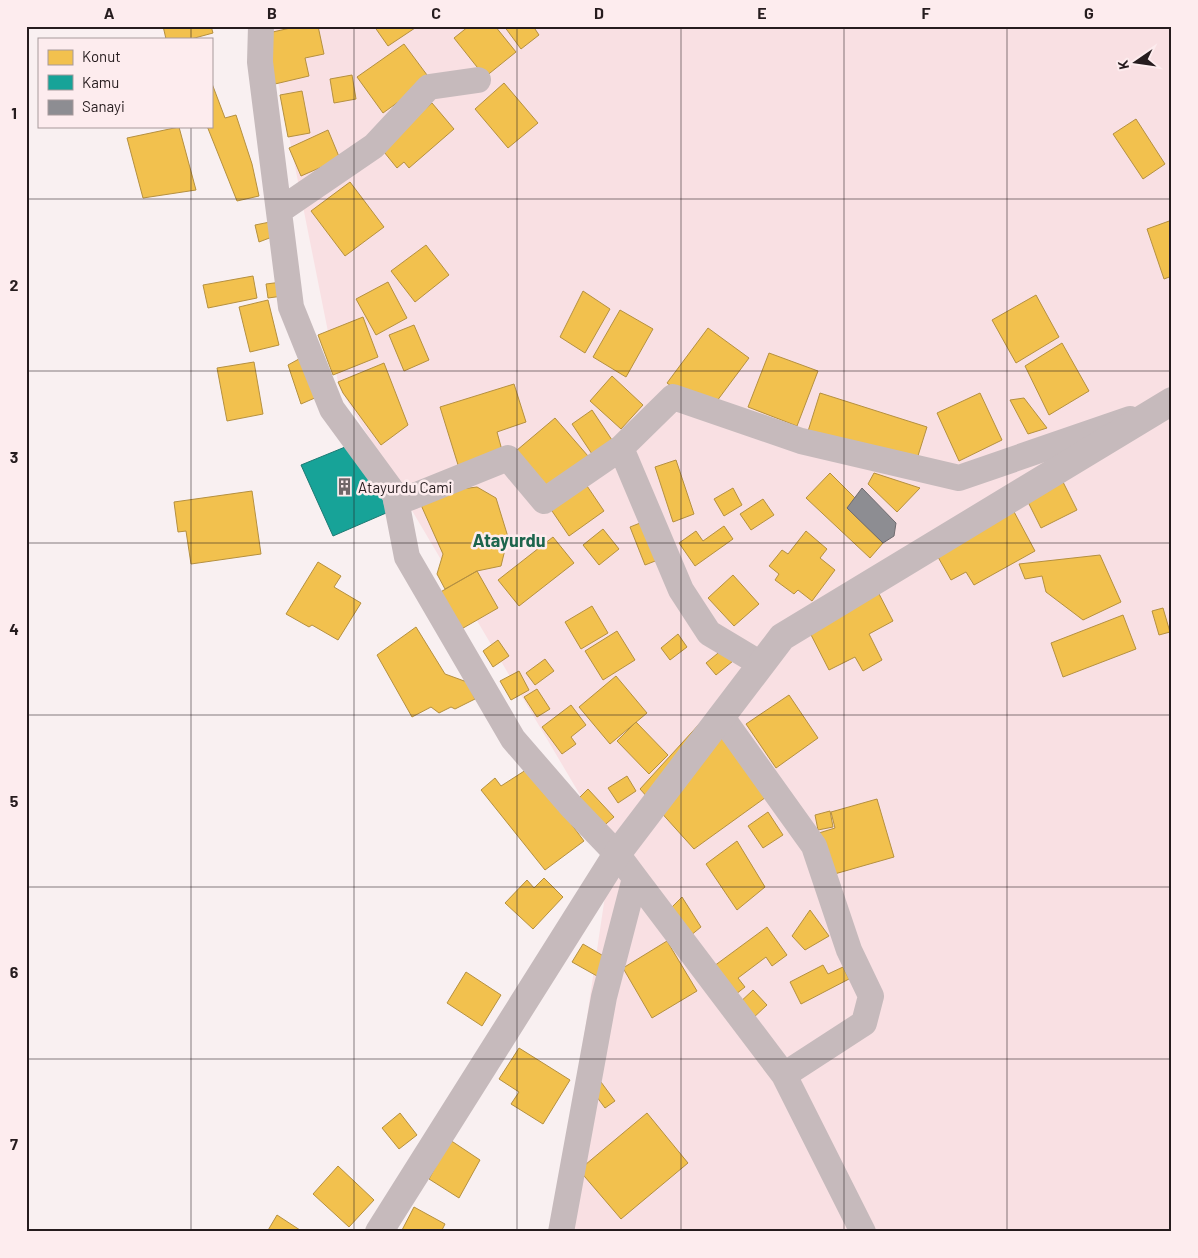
<svg xmlns="http://www.w3.org/2000/svg" width="1198" height="1258" font-family="Barlow,sans-serif">
	<style>
		.green { fill: #f9e0e3 }
		.homes { fill: #f2c14e; stroke: #b59040 }
		.public { fill: #17a398; stroke: #1c7a73 }
		.industry { fill: #8d8d92; stroke: #6e6b6f }
		.lines { fill: none; stroke-linecap: round; stroke-linejoin: round }
		.minor { stroke: #c6babc; stroke-width: 26 }
		.tertiary { stroke: #c6babc; stroke-width: 28 }
		.grid { fill: none; stroke: #261c1e; stroke-width: 1; stroke-opacity: 0.55 }
		.labels { text-anchor: middle; dominant-baseline: central; stroke-width: 5; stroke-linejoin: round; paint-order: stroke }
		.poi-label { font-size: 15px; fill: #261c1e; stroke: #fdecee; text-anchor: start }
		.quarter-label { font-size: 18px; font-weight: bold; fill: #1d654d; stroke: #fdecee }
		.neatline { fill: none; stroke: #261c1e; stroke-width: 2 }
		.grid-label { font-size: 16px; text-anchor: middle; font-weight: bold; fill: #261c1e }
	</style>
	<rect width="100%" height="100%" fill="#f9f0f1"/>
	<!-- green -->
	<path class="green" d="M 267,26 L 1172,26 L 1172,1232 L 555,1232 L 612,849 L 339,387 Z"/>
	<!-- homes -->
	<path class="homes" d="M 163,26 L 211,26 L 213,33 L 191,39 L 166,39 Z
		M 299,26 L 318,26 L 324,54 L 305,58 L 309,76 L 275,84 L 264,34 Z
		M 374,26 L 418,26 L 388,46 Z
		M 469,26 L 495,26 L 516,52 L 485,77 L 454,38 Z
		M 504,26 L 533,26 L 539,35 L 521,49 Z
		M 404,44 L 430,79 L 383,113 L 357,77 Z
		M 352,75 L 356,99 L 334,103 L 330,79 Z
		M 211,81 L 225,118 L 236,115 L 252,164 L 259,196 L 237,201 L 207,126 L 211,126 Z
		M 504,83 L 538,123 L 508,148 L 475,109 Z
		M 302,91 L 310,133 L 288,137 L 280,95 Z
		M 432,103 L 454,129 L 409,168 L 404,162 L 397,168 L 380,147 Z
		M 1136,119 L 1165,164 L 1143,179 L 1113,134 Z
		M 179,127 L 196,190 L 143,198 L 127,138 Z
		M 328,130 L 340,159 L 301,176 L 289,148 Z
		M 350,182 L 384,227 L 345,256 L 311,211 Z
		M 1172,220 L 1172,276 L 1164,279 L 1147,229 Z
		M 270,222 L 272,237 L 259,242 L 255,225 Z
		M 426,245 L 449,275 L 415,302 L 391,271 Z
		M 253,276 L 257,298 L 208,308 L 203,285 Z
		M 282,282 L 283,296 L 268,298 L 266,284 Z
		M 388,282 L 407,318 L 376,335 L 356,299 Z
		M 583,291 L 610,309 L 585,353 L 560,337 Z
		M 1036,295 L 1059,337 L 1016,363 L 992,320 Z
		M 268,300 L 279,345 L 250,352 L 239,307 Z
		M 620,310 L 653,329 L 626,377 L 593,357 Z
		M 363,317 L 378,357 L 333,375 L 318,335 Z
		M 414,325 L 429,360 L 404,371 L 389,335 Z
		M 708,328 L 749,358 L 708,413 L 667,383 Z
		M 1062,343 L 1089,391 L 1049,415 L 1025,366 Z
		M 769,353 L 818,371 L 797,426 L 748,407 Z
		M 308,354 L 324,394 L 301,404 L 288,365 Z
		M 254,362 L 263,414 L 227,421 L 217,368 Z
		M 384,363 L 408,425 L 381,445 L 343,393 L 338,382 Z
		M 612,376 L 643,405 L 621,429 L 590,401 Z
		M 514,384 L 526,422 L 497,432 L 503,454 L 459,468 L 440,407 Z
		M 820,393 L 927,427 L 911,478 L 804,444 Z
		M 980,393 L 1002,440 L 959,461 L 937,413 Z
		M 1024,398 L 1047,428 L 1028,434 L 1010,400 Z
		M 592,410 L 612,440 L 592,454 L 572,424 Z
		M 555,418 L 588,456 L 543,495 L 510,456 Z
		M 676,460 L 694,514 L 673,522 L 655,467 Z
		M 830,473 L 856,499 L 847,508 L 883,543 L 870,558 L 806,498 Z
		M 874,473 L 920,488 L 897,512 L 868,484 Z
		M 1061,478 L 1077,510 L 1041,528 L 1025,496 Z
		M 585,483 L 604,511 L 569,536 L 550,508 Z
		M 477,487 L 496,498 L 508,537 L 501,566 L 477,571 L 445,589 L 437,574 L 443,554 L 421,505 L 438,492 Z
		M 733,488 L 742,505 L 724,516 L 714,499 Z
		M 252,491 L 261,554 L 191,564 L 186,531 L 178,532 L 174,502 Z
		M 763,499 L 774,515 L 751,530 L 740,514 Z
		M 1012,508 L 1035,551 L 974,585 L 966,572 L 951,580 L 934,550 Z
		M 658,516 L 673,554 L 645,565 L 630,527 Z
		M 724,526 L 733,539 L 695,566 L 679,543 L 696,531 L 703,541 Z
		M 603,529 L 619,549 L 599,565 L 583,545 Z
		M 806,531 L 827,549 L 820,558 L 835,570 L 812,601 L 798,590 L 794,594 L 775,580 L 779,574 L 769,566 L 782,550 L 788,554 Z
		M 553,537 L 574,563 L 519,606 L 498,580 Z
		M 1100,555 L 1121,602 L 1083,620 L 1046,592 L 1042,576 L 1025,579 L 1019,564 Z
		M 318,562 L 341,576 L 334,587 L 361,603 L 338,640 L 312,625 L 309,627 L 286,614 Z
		M 477,571 L 498,608 L 458,631 L 437,594 Z
		M 733,575 L 759,604 L 734,626 L 708,598 Z
		M 877,590 L 893,621 L 869,634 L 882,660 L 863,671 L 855,657 L 829,670 L 807,627 Z
		M 592,606 L 608,633 L 581,649 L 565,622 Z
		M 1163,608 L 1170,632 L 1159,635 L 1152,611 Z
		M 1123,615 L 1136,649 L 1063,677 L 1051,643 Z
		M 416,627 L 445,674 L 467,682 L 475,699 L 455,709 L 451,707 L 439,713 L 431,707 L 412,717 L 377,655 Z
		M 617,631 L 635,660 L 603,680 L 585,651 Z
		M 678,634 L 687,647 L 670,660 L 661,648 Z
		M 498,640 L 509,656 L 493,667 L 483,651 Z
		M 723,649 L 733,661 L 716,675 L 706,663 Z
		M 545,659 L 554,671 L 535,685 L 526,673 Z
		M 519,671 L 529,690 L 511,700 L 500,681 Z
		M 616,676 L 647,713 L 610,744 L 579,707 Z
		M 537,689 L 550,709 L 537,717 L 524,697 Z
		M 789,695 L 818,738 L 776,768 L 746,724 Z
		M 571,705 L 586,725 L 571,737 L 576,744 L 562,754 L 542,727 Z
		M 713,709 L 780,787 L 694,849 L 640,789 Z
		M 636,722 L 668,755 L 649,774 L 617,741 Z
		M 529,768 L 584,841 L 545,870 L 481,790 L 495,778 L 501,786 Z
		M 627,776 L 636,791 L 618,803 L 608,788 Z
		M 588,789 L 614,817 L 600,829 L 571,806 Z
		M 877,799 L 894,857 L 831,875 L 819,833 L 835,828 L 831,812 Z
		M 830,811 L 833,827 L 818,830 L 815,815 Z
		M 768,812 L 783,835 L 763,848 L 748,826 Z
		M 737,841 L 765,887 L 737,910 L 706,864 Z
		M 544,878 L 563,897 L 533,929 L 505,903 L 527,880 L 534,888 Z
		M 682,897 L 701,927 L 690,936 L 670,909 Z
		M 810,910 L 829,936 L 805,950 L 792,936 Z
		M 767,927 L 787,955 L 772,966 L 766,957 L 738,978 L 745,987 L 731,998 L 710,969 Z
		M 667,941 L 697,991 L 652,1018 L 623,968 Z
		M 583,944 L 607,958 L 597,976 L 572,962 Z
		M 823,965 L 828,974 L 843,967 L 849,979 L 801,1004 L 790,982 Z
		M 466,972 L 501,995 L 482,1026 L 447,1003 Z
		M 753,990 L 767,1005 L 751,1020 L 737,1005 Z
		M 519,1048 L 570,1080 L 543,1124 L 511,1104 L 519,1092 L 499,1079 Z
		M 598,1078 L 615,1101 L 605,1108 L 588,1085 Z
		M 400,1113 L 417,1135 L 399,1149 L 382,1128 Z
		M 647,1113 L 688,1163 L 621,1219 L 579,1170 Z
		M 450,1140 L 480,1160 L 459,1198 L 429,1179 Z
		M 338,1166 L 374,1200 L 349,1227 L 313,1194 Z
		M 414,1207 L 445,1224 L 441,1232 L 401,1232 Z
		M 277,1215 L 303,1232 L 267,1232 Z"/>
	<!-- public -->
	<path class="public" d="M 350,445 L 393,510 L 333,536 L 301,465 Z"/>
	<!-- industry -->
	<path class="industry" d="M 862,488 L 896,523 L 894,536 L 883,543 L 847,508 Z"/>
	<g class="lines">
		<!-- minor -->
		<path class="minor" d="M 261,26 L 260,62 L 291,307 L 332,409 L 395,495 L 407,557 L 513,739 L 571,806 L 617,854 L 635,878 L 604,997 L 561,1232
			M 279,211 L 374,146 L 429,87 L 478,80
			M 621,448 L 681,590 L 709,633 L 761,664
			M 396,501 L 409,498 L 508,458 L 544,501 L 621,448 L 673,397 L 801,441 L 959,478 L 1130,419
			M 721,716 L 814,846 L 849,950 L 871,996 L 864,1023 L 784,1075
			M 635,878 L 784,1075 L 863,1232"/>
		<!-- tertiary -->
		<path class="tertiary" d="M 379,1232 L 617,854 L 782,637 L 1172,401"/>
	</g>
	<!-- grid -->
	<path class="grid" d="M 191,26 L 191,39M 354,26 L 354,1232M 517,26 L 517,1232M 681,26 L 681,1232M 844,26 L 844,1232M 1007,26 L 1007,1232M 191,126 L 191,1232M 26,199 L 1172,199M 26,371 L 1172,371M 26,543 L 1172,543M 26,715 L 1172,715M 26,887 L 1172,887M 26,1059 L 1172,1059"/>
	<!-- icons -->
	<defs>
		<symbol id="building-bare" viewBox="-9 -9 18 18"><path d="M-4-6H4V6H1V3H-1V6H-4ZM-2.5-4.3h1.7v1.8h-1.7ZM.8-4.3h1.7v1.8H.8ZM-2.5-1h1.7V.8h-1.7ZM.8-1h1.7V.8H.8Z" fill="#706668" stroke="#fdecee" stroke-width="2.5" paint-order="stroke"/></symbol>
	</defs>
	<g fill-rule="evenodd">
		<use href="#building-bare" x="332" y="474" width="25" height="25"/>
	</g>
	<g class="labels">
		<!-- poi labels -->
		<g class="poi-label">
			<text x="358" y="487">Atayurdu Cami</text>
		</g>
		<!-- quarter labels -->
		<g class="quarter-label">
			<text x="509" y="540">Atayurdu</text>
		</g>
	</g>
	<!-- border -->
	<rect width="1198" height="1258" fill="none" stroke="#fdecee" stroke-width="55"/>
	<!-- legend -->
	<rect x="38" y="38" width="175" height="90" fill="#fdecee" stroke="#a7999b"/>
	<rect x="48" y="50" width="25" height="15" fill="#f2c14e" stroke="#a7999b"/>
	<text x="82" y="62" font-size="15" fill="#261c1e">Konut</text>
	<rect x="48" y="75" width="25" height="15" fill="#17a398" stroke="#a7999b"/>
	<text x="82" y="88" font-size="15" fill="#261c1e">Kamu</text>
	<rect x="48" y="100" width="25" height="15" fill="#8d8d92" stroke="#a7999b"/>
	<text x="82" y="112" font-size="15" fill="#261c1e">Sanayi</text>
	<!-- north arrow -->
	<g transform="translate(1136 62) rotate(257)" stroke="#fdecee" stroke-width="4" paint-order="stroke">
	<path d="M0-4L9 19L0 12L-9 19Z" fill="#261c1e"/>
	<text y="-8" font-size="14" font-weight="bold" text-anchor="middle" fill="#261c1e">K</text>
	</g>
	<rect x="28" y="28" width="1142" height="1202" class="neatline"/>
	<g class="grid-label">
		<text x="109" y="19">A</text>
		<text x="272" y="19">B</text>
		<text x="436" y="19">C</text>
		<text x="599" y="19">D</text>
		<text x="762" y="19">E</text>
		<text x="926" y="19">F</text>
		<text x="1089" y="19">G</text>
		<text x="14" y="119">1</text>
		<text x="14" y="291">2</text>
		<text x="14" y="463">3</text>
		<text x="14" y="635">4</text>
		<text x="14" y="807">5</text>
		<text x="14" y="978">6</text>
		<text x="14" y="1150">7</text>
	</g>
</svg>
